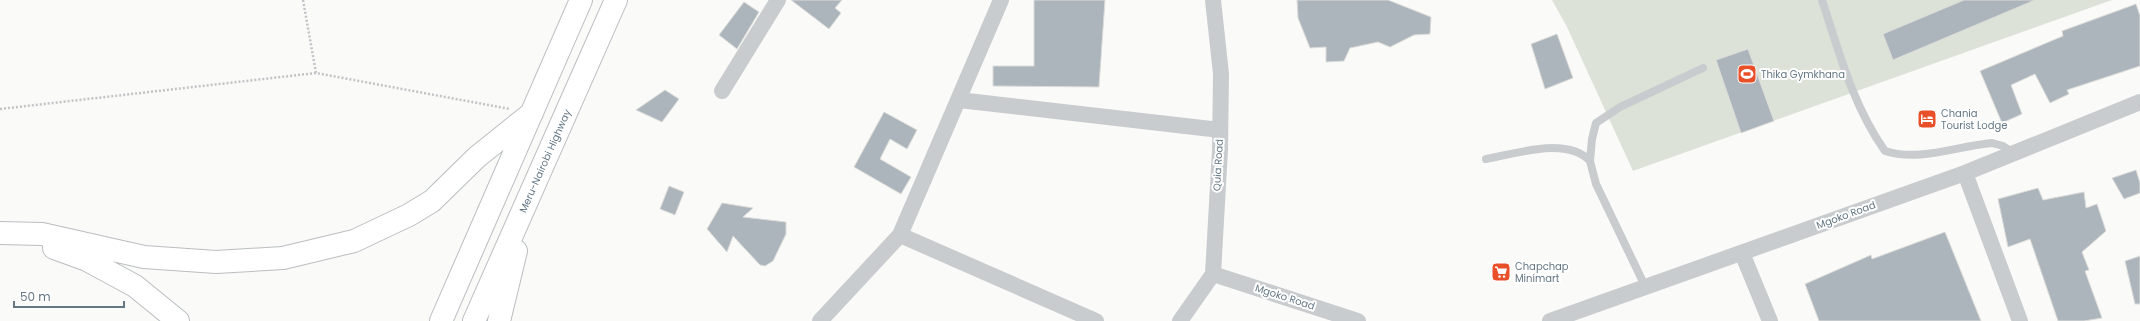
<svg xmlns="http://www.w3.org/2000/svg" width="2140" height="321" font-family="Poppins,sans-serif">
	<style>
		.green { fill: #dce2d8 }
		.building { fill: #acb5bb; stroke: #dcdcda }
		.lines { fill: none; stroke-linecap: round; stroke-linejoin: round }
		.trunk-casing { stroke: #babec1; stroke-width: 24 }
		.path { stroke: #c1c4c6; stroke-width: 2.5; stroke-dasharray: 2 2; stroke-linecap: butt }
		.service { stroke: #c8cccf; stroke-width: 8 }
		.minor { stroke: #c8cccf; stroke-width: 16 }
		.trunk { stroke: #fff; stroke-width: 22 }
		.labels { text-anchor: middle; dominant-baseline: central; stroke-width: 4; stroke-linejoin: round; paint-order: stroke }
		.poi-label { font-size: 10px; fill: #647784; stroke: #fff; text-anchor: start }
		.street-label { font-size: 10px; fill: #647784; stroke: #fff }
	</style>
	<rect width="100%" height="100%" fill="#fafaf8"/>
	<!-- green -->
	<path class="green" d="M 1552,0 L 2112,0 L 1633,171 L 1567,27 Z"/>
	<!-- building -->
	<path class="building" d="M 791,0 L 842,0 L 835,8 L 841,13 L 829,29 Z
		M 1034,0 L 1105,0 L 1099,87 L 993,86 L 993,66 L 1034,66 Z
		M 1297,0 L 1388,0 L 1431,17 L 1430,34 L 1414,35 L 1390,47 L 1378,42 L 1350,48 L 1344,61 L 1326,62 L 1326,47 L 1310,48 L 1298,18 Z
		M 1964,0 L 2035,0 L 1893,60 L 1883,34 Z
		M 744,2 L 759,12 L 737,49 L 719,35 Z
		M 2136,4 L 2140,16 L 2140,66 L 2067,90 L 2069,94 L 2050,103 L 2035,74 L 2011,85 L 2022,114 L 2002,123 L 1980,71 L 2063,36 L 2062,31 Z
		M 1557,34 L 1573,78 L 1545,89 L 1531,44 Z
		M 1748,49 L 1774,121 L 1741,133 L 1716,60 Z
		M 665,90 L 679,99 L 662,122 L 636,110 Z
		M 884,112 L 917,130 L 907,149 L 890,139 L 880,159 L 911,177 L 901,194 L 854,167 Z
		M 2136,170 L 2140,183 L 2140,193 L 2124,199 L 2112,178 Z
		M 669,186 L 684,192 L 675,215 L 660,209 Z
		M 2038,188 L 2043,200 L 2084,192 L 2086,208 L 2097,204 L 2106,231 L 2082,252 L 2089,270 L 2085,271 L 2102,318 L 2084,321 L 2058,321 L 2030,239 L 2008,247 L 1998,199 Z
		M 722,203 L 753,208 L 743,217 L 786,222 L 786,234 L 773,261 L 765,266 L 760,265 L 733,236 L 727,252 L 707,229 Z
		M 1945,232 L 1981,321 L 1819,321 L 1805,284 L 1871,255 L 1872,259 Z
		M 2140,256 L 2140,304 L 2135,304 L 2125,261 Z"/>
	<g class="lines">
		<defs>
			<path id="trunk" d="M 0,233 L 42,234 L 144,257 L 216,262 L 283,258 L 354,241 L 409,215 L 432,201 L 477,157 L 532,113
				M 54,248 L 87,260 L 135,286 L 178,321
				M 441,321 L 581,0
				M 474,321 L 616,0
				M 499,321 L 516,251"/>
		</defs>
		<!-- trunk casing -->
		<use href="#trunk" class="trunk-casing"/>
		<!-- path -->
		<path class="path" d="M 303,0 L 316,73
			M 0,109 L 316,73 L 510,109"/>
		<!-- service -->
		<path class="service" d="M 1822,0 C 1839,52 1853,106 1885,151 C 1919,162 1957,146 1992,143 L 2003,146 L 2014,153
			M 1486,159 C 1516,154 1566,136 1590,161
			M 1645,286 L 1596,184 L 1590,161 L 1592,139 L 1596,123 L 1620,107 L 1703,68"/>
		<!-- minor -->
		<path class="minor" d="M 1001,0 L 900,235 L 1096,321
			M 722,91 L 778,0
			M 959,100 L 1220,130
			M 1965,173 L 2020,321
			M 1742,253 L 1770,321
			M 1213,274 L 1358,321
			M 820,321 L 900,235
			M 1180,321 L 1213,274 L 1220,150 L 1221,74 L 1213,0
			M 1550,321 L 1965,173 L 2140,102"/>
		<!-- trunk -->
		<use href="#trunk" class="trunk"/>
	</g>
	<!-- icons -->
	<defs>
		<symbol id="stadium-square" viewBox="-11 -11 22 22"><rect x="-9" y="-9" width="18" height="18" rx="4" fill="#e94f28" stroke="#fff"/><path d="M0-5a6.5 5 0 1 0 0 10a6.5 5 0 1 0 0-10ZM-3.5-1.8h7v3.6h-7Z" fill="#fff"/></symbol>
		<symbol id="hotel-square" viewBox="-11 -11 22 22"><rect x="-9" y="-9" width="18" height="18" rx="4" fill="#e94f28" stroke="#fff"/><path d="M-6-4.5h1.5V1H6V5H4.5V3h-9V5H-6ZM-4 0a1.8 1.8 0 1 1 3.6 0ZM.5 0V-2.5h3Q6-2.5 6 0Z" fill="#fff"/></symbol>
		<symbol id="supermarket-square" viewBox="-11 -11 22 22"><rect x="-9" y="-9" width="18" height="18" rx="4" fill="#e94f28" stroke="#fff"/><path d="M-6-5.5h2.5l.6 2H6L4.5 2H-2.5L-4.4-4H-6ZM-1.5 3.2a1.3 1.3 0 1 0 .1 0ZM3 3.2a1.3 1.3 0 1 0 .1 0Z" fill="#fff"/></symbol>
	</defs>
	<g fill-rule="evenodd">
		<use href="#stadium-square" x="1736" y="63" width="22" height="22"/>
		<use href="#hotel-square" x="1916" y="108" width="22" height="22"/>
		<use href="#supermarket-square" x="1490" y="261" width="22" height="22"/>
	</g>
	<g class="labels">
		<!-- poi labels -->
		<g class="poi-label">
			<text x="1761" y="74">Thika Gymkhana</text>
			<text x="1941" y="113">Chania<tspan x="1941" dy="12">Tourist Lodge</tspan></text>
			<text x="1515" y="266">Chapchap<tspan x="1515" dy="12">Minimart</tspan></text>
		</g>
		<!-- street labels -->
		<g class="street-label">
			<text transform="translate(545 161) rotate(-66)">Meru-Nairobi Highway</text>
			<text transform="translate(1218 165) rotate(-87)">Quia Road</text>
			<text transform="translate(1846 215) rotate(-20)">Mgoko Road</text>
			<text transform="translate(1285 297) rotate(18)">Mgoko Road</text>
		</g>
	</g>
	<!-- scale -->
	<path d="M14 301v6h110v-6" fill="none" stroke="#647784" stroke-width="2"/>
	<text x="20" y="301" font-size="12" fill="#647784" stroke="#ffffff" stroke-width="3" paint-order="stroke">50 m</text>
</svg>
